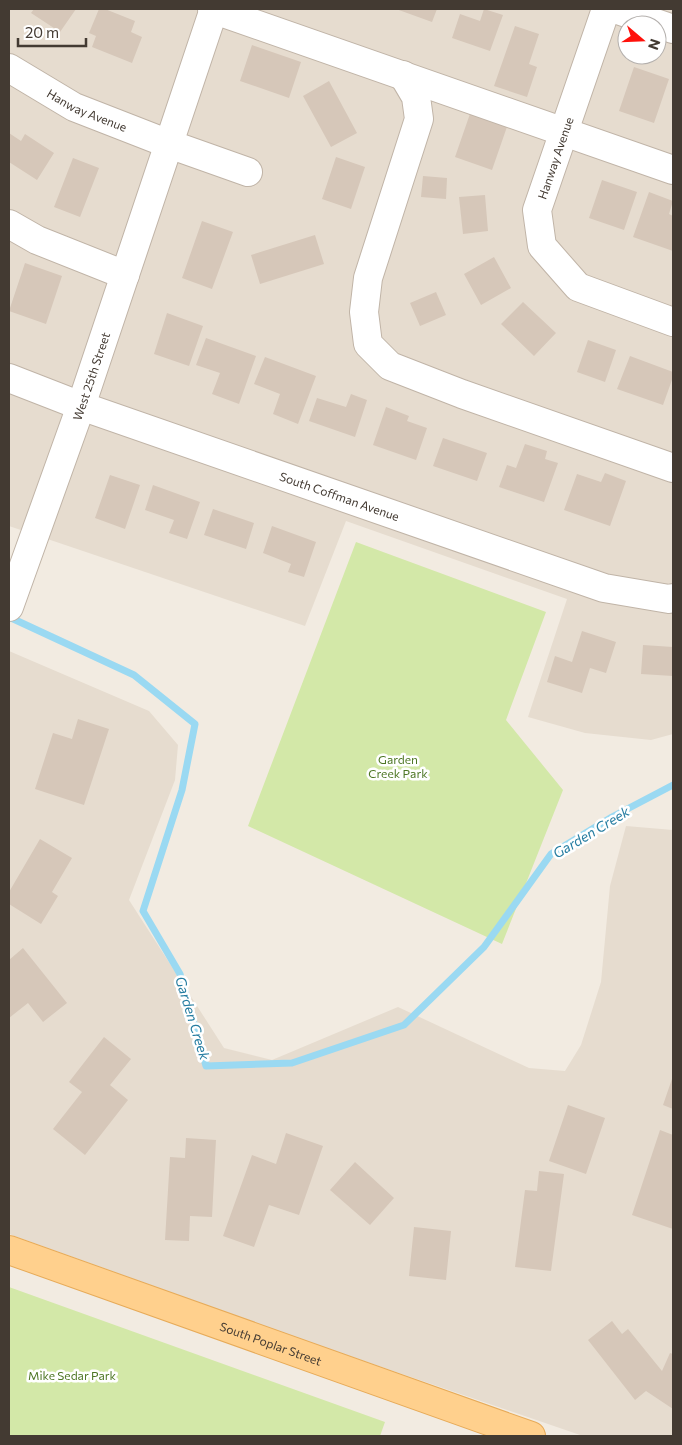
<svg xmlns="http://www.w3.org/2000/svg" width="682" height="1445" font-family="Commissioner,sans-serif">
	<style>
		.residential { fill: #e6dccf; fill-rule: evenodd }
		.green { fill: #d3e8a8 }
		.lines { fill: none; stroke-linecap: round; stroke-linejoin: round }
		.stream { stroke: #9ad9f2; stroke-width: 7 }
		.building { fill: #d6c7b9 }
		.minor-casing { stroke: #c0b4a7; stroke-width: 30 }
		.major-casing { stroke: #e7ab59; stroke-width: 30 }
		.minor { stroke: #fff; stroke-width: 28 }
		.major { stroke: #ffd08d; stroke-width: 28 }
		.labels { text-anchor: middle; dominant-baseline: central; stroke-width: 5; stroke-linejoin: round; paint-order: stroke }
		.street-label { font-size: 12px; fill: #433a32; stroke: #fff }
		.park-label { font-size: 12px; fill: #4d7624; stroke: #fff }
		.water-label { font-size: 14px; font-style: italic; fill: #267da1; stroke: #fff }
	</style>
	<rect width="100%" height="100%" fill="#f2ebe1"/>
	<!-- residential -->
	<path class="residential" d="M 9,9 L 673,9 L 673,734 L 651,740 L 585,733 L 528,717 L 567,599 L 346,521 L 305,626 L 9,526 ZM 627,25 L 657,25 L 657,55 L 627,55 Z
		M 9,651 L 149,711 L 178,745 L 175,780 L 129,900 L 224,1048 L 272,1060 L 398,1007 L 529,1068 L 565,1071 L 581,1045 L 601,982 L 610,886 L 626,826 L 673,830 L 673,1436 L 583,1436 L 300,1339 L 9,1234 Z"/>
	<!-- green -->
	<path class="green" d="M 356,542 L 546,612 L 506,720 L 563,790 L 502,944 L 248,826 Z
		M 9,1287 L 385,1422 L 380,1436 L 9,1436 Z"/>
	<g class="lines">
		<!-- stream -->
		<path class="stream" d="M 9,617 L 134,675 L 195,724 L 182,790 L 143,911 L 180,974 L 206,1066 L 292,1063 L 404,1025 L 484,947 L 551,854 L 612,817 L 673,785"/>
	</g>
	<!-- building -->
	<path class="building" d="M 34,9 L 76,9 L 60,32 L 31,13 Z
		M 99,9 L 105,9 L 135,21 L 131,32 L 142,37 L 132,63 L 92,47 L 96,36 L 89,33 Z
		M 396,9 L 437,9 L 432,22 Z
		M 484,9 L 503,15 L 490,51 L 452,38 L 460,14 L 480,21 Z
		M 515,26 L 539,34 L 529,64 L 537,67 L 527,97 L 494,86 Z
		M 252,45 L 301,62 L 289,98 L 240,81 Z
		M 634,67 L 669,79 L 654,123 L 619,111 Z
		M 329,81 L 357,133 L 331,147 L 303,96 Z
		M 472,108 L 509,121 L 492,170 L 455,157 Z
		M 9,133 L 21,141 L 25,134 L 54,153 L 37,180 L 9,162 Z
		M 336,157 L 365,167 L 351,209 L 322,199 Z
		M 73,158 L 99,168 L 80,217 L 54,207 Z
		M 423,176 L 447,178 L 446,199 L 421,197 Z
		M 602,180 L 637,192 L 624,230 L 589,218 Z
		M 649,192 L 673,201 L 669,214 L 673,216 L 673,251 L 633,237 Z
		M 485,195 L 488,231 L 463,234 L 459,197 Z
		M 202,221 L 233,232 L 212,289 L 182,278 Z
		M 315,235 L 324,264 L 260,284 L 251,255 Z
		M 494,257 L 511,288 L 481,305 L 464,274 Z
		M 25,263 L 62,276 L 46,324 L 9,311 Z
		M 436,292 L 446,315 L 420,326 L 410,303 Z
		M 523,302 L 556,333 L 534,356 L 501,324 Z
		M 167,313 L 203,326 L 189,366 L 154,354 Z
		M 206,338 L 256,356 L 239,404 L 212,394 L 220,373 L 196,365 Z
		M 588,340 L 616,350 L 605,382 L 577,372 Z
		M 630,356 L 673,372 L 673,377 L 663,405 L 617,389 Z
		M 265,357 L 316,376 L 298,424 L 273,414 L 280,394 L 254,384 Z
		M 351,394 L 367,400 L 355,437 L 309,421 L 317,398 L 346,407 Z
		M 386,407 L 409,416 L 407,421 L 427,428 L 416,460 L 373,445 Z
		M 443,438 L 487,453 L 477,481 L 433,466 Z
		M 525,444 L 547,451 L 545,459 L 558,463 L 544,502 L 499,487 L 507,465 L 516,468 Z
		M 605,473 L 626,481 L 610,526 L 564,510 L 577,474 L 601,482 Z
		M 110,475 L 140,485 L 125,529 L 95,518 Z
		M 153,485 L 200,502 L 187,539 L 169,533 L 174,520 L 145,510 Z
		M 213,509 L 254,523 L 246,549 L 204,535 Z
		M 272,526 L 316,542 L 304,577 L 288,572 L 291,564 L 263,553 Z
		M 582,631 L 616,642 L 606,673 L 590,668 L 582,693 L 547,682 L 555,656 L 572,662 Z
		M 643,645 L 673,647 L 673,676 L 641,674 Z
		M 78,719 L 109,729 L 84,805 L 35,789 L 53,733 L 72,739 Z
		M 40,839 L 72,858 L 52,892 L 58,896 L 41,924 L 9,904 L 9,892 Z
		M 23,948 L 67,1003 L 43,1022 L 28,1003 L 9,1018 L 9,960 Z
		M 104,1037 L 131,1059 L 110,1085 L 128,1100 L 85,1155 L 53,1129 L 82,1092 L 69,1082 Z
		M 673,1076 L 673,1109 L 663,1105 Z
		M 568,1105 L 605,1118 L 586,1174 L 549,1161 Z
		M 660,1130 L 673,1135 L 673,1229 L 632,1215 Z
		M 286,1133 L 323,1146 L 299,1215 L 269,1205 L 254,1247 L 223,1236 L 252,1155 L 276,1164 Z
		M 186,1138 L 216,1140 L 212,1217 L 190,1216 L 189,1241 L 165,1240 L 170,1157 L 185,1158 Z
		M 355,1162 L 394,1198 L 370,1225 L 330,1190 Z
		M 539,1171 L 564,1174 L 551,1271 L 515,1267 L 525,1190 L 537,1191 Z
		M 414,1227 L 451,1231 L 446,1280 L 409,1276 Z
		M 612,1321 L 622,1334 L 628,1329 L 662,1371 L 670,1353 L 673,1354 L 673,1409 L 646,1391 L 635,1400 L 588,1340 Z"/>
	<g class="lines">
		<defs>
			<g id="minor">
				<path d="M 212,9 L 673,170"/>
				<path d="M 606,9 L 537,210 L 542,246 L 578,287 L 673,322"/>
				<path d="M 615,9 L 673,29"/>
				<path id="s1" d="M 9,68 L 74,107 L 169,144 L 248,172"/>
				<path d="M 403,75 L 416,97 L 419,119 L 368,278 L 364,312 L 368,344 L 390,366 L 462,394 L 673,468"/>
				<path d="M 9,224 L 37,240 L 125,275"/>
				<path id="s2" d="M 9,378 L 81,406 L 604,588 L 669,599 L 673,598"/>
				<path id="s3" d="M 9,607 L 81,406 L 214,9"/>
			</g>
			<g id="major">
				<path id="s4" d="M 9,1250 L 531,1436"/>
			</g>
		</defs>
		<!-- minor casing -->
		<use href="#minor" class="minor-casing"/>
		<!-- major casing -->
		<use href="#major" class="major-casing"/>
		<!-- minor -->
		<use href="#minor" class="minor"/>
		<!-- major -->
		<use href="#major" class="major"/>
	</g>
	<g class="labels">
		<!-- street labels -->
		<g class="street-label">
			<text stroke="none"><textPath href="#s1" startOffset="89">Hanway Avenue</textPath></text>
			<text transform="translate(555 158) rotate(-71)">Hanway Avenue</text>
			<text stroke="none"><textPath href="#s3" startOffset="245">West 25th Street</textPath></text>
			<text stroke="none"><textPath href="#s2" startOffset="351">South Coffman Avenue</textPath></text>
			<text stroke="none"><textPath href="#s4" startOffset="278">South Poplar Street</textPath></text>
		</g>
		<!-- park labels -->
		<g class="park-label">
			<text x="398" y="759">Garden<tspan x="398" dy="14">Creek Park</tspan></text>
			<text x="72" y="1375">Mike Sedar Park</text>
		</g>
		<!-- water labels -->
		<g class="water-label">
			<text transform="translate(591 832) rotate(-31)">Garden Creek</text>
			<text transform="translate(193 1018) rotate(73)">Garden Creek</text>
		</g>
	</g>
	<!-- border -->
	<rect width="682" height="1445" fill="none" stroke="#433a32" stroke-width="20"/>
	<!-- north arrow -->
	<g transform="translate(642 40) rotate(109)"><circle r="24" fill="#ffffff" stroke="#b4b0ad"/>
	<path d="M0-4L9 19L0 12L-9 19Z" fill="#ff110b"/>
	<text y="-8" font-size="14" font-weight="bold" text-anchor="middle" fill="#433a32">N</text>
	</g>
	<!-- scale -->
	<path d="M18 38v8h68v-8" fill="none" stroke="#433a32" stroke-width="2.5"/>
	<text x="25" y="38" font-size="15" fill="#433a32" stroke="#ffffff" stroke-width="4" paint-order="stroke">20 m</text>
</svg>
